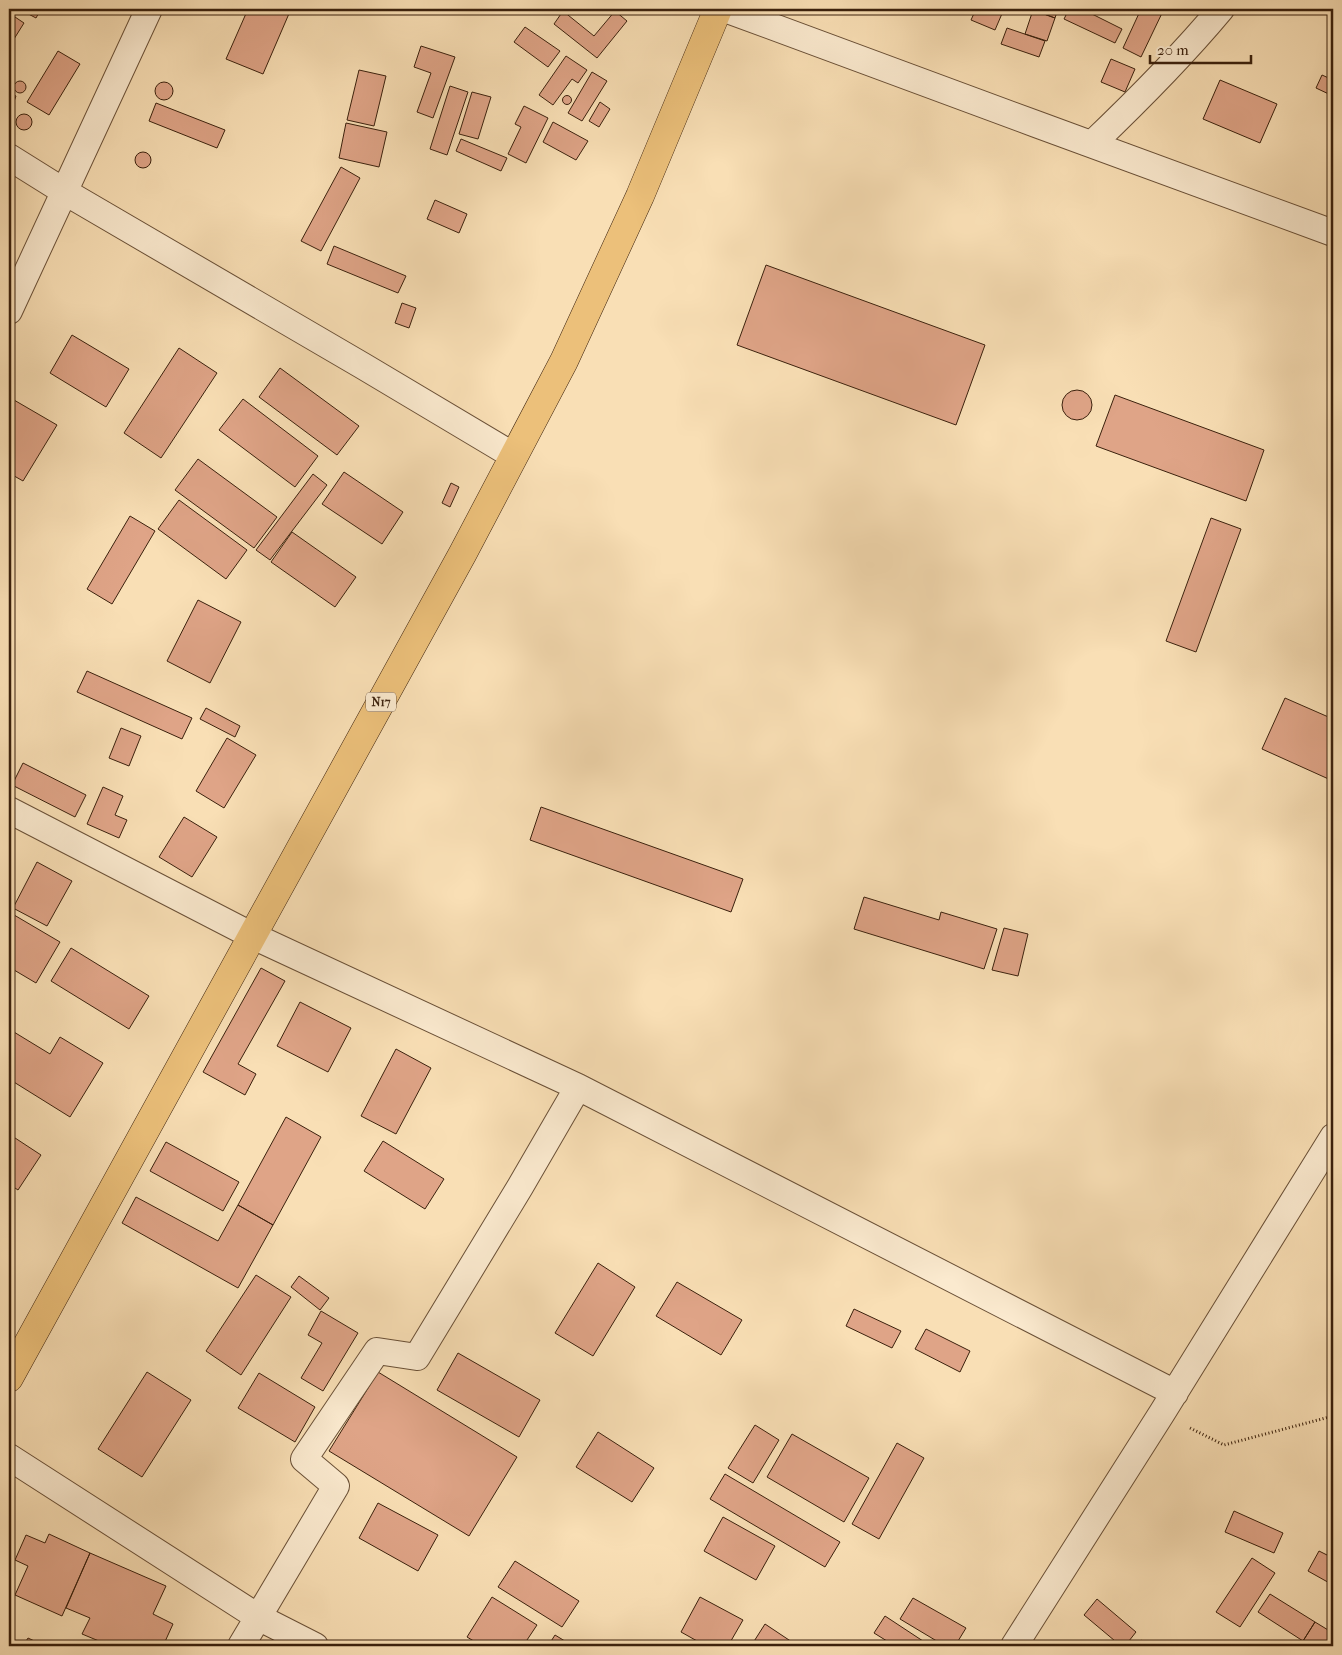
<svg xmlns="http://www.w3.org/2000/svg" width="1342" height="1655" font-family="'IM FELL French Canon',serif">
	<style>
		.building { fill: #dfa487; stroke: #3b210d }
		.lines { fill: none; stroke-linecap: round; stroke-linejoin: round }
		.minor-casing { stroke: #6a5037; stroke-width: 28 }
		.primary-casing { stroke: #3b210d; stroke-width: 29 }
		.path { stroke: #3b210d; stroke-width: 3; stroke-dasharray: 1 2.5; stroke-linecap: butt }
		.minor { stroke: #fbeacf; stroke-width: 26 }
		.primary { stroke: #ecc07a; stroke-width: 28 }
		.labels { text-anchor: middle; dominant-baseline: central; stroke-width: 4.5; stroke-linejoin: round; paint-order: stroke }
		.shield { fill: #fbeacf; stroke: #755d47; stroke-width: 1 }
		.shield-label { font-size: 12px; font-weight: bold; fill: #3b210d }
	</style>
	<rect width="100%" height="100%" fill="#f9dfb5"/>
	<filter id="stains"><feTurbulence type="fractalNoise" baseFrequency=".004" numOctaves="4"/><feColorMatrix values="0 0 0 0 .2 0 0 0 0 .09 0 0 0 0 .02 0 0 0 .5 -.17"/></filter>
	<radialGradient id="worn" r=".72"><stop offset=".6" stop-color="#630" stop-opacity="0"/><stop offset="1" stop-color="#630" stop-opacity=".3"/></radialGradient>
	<!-- building -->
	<path class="building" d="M 19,9 L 41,9 L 36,18 Z
		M 248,9 L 291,9 L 263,74 L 226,59 Z
		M 625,9 L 637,9 L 633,14 Z
		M 976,9 L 1004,9 L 995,30 L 971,20 Z
		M 1034,9 L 1058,9 L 1055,18 L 1033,10 Z
		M 1069,9 L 1082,9 L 1122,29 L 1115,43 L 1064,19 Z
		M 1141,9 L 1164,9 L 1141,57 L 1123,48 Z
		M 1033,10 L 1055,18 L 1047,41 L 1025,34 Z
		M 563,11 L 594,36 L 615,11 L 627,21 L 597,58 L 554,24 Z
		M 9,13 L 24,23 L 9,47 Z
		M 525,27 L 560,51 L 548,67 L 514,42 Z
		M 1007,28 L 1045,41 L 1039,57 L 1001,44 Z
		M 421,46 L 455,57 L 433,118 L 417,112 L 431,73 L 414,67 Z
		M 58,51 L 80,64 L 49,115 L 27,102 Z
		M 566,56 L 587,70 L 578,83 L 572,79 L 553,105 L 539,95 Z
		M 1111,59 L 1135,69 L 1125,92 L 1101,82 Z
		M 359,70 L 386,76 L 374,126 L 347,120 Z
		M 592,72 L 607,81 L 582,121 L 568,113 Z
		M 1322,75 L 1333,80 L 1333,96 L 1316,88 Z
		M 1220,80 L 1277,104 L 1260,143 L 1203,119 Z
		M14 87a6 6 0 1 1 12 0a6 6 0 1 1-12 0Z
		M155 91a9 9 0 1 1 18 0a9 9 0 1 1-18 0Z
		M 450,86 L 468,92 L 447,155 L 430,149 Z
		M 472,92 L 491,97 L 478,139 L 459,134 Z
		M 9,93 L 16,96 L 9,115 Z
		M562.5 100a4.5 4.5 0 1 1 9 0a4.5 4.5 0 1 1-9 0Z
		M 600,102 L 610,109 L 599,127 L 589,121 Z
		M 156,103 L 225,130 L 217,148 L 149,121 Z
		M 524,106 L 548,118 L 526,163 L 508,154 L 521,127 L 515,124 Z
		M16 122a8 8 0 1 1 16 0a8 8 0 1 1-16 0Z
		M 553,122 L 588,141 L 576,160 L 543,142 Z
		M 346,123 L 387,132 L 379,167 L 339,158 Z
		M 461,139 L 507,158 L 501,171 L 456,151 Z
		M135 160a8 8 0 1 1 16 0a8 8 0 1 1-16 0Z
		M 341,167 L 360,178 L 321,251 L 301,241 Z
		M 435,200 L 467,214 L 459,233 L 427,219 Z
		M 334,246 L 406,276 L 398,293 L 327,264 Z
		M 766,265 L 985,345 L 956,425 L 737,345 Z
		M 402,303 L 416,308 L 409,328 L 395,323 Z
		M 72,335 L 129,369 L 106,407 L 50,373 Z
		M 179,348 L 217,373 L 161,458 L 124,433 Z
		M 280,368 L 359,426 L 337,455 L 259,397 Z
		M1062 405a15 15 0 1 1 30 0a15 15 0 1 1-30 0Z
		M 1115,395 L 1264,450 L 1246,501 L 1096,446 Z
		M 243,399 L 318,456 L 295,487 L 219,430 Z
		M 14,400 L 57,425 L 23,481 L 9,473 L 9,409 Z
		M 198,459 L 277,517 L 254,548 L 175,490 Z
		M 344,472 L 403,512 L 382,544 L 322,504 Z
		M 313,474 L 327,485 L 270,560 L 256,550 Z
		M 451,483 L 459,487 L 450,507 L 442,503 Z
		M 179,500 L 247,550 L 226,579 L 158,529 Z
		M 130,516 L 155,531 L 112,604 L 87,589 Z
		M 1211,518 L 1241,529 L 1196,652 L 1166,641 Z
		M 292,532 L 356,577 L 335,607 L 271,562 Z
		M 198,600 L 241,622 L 210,683 L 167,661 Z
		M 87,671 L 192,718 L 182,739 L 77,692 Z
		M 1285,698 L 1333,719 L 1333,781 L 1262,749 Z
		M 206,708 L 240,726 L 235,737 L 200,719 Z
		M 121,728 L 141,736 L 129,766 L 109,758 Z
		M 227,738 L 256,755 L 224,808 L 196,791 Z
		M 23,763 L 86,795 L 75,817 L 12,785 Z
		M 103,787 L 123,796 L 115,815 L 127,820 L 119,838 L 87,824 Z
		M 541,807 L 743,879 L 731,912 L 530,840 Z
		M 184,817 L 217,837 L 192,877 L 159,857 Z
		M 37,862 L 72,881 L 47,926 L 13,908 Z
		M 864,897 L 939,920 L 941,912 L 997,929 L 984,969 L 854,929 Z
		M 9,912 L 60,942 L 36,983 L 9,967 Z
		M 1004,928 L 1028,934 L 1018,976 L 992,970 Z
		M 71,948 L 149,996 L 129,1029 L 51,981 Z
		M 261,968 L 285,981 L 238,1064 L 256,1074 L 245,1095 L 203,1072 Z
		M 300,1002 L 351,1028 L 328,1072 L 277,1046 Z
		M 9,1029 L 50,1054 L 60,1037 L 103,1063 L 70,1117 L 9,1079 Z
		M 396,1049 L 431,1068 L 396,1134 L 361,1116 Z
		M 286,1117 L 321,1137 L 273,1225 L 238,1205 Z
		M 9,1134 L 41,1155 L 18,1190 L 9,1184 Z
		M 383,1141 L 444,1179 L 425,1209 L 364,1171 Z
		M 166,1142 L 239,1182 L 223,1211 L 150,1171 Z
		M 136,1197 L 218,1241 L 238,1205 L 273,1225 L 238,1288 L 122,1223 Z
		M 598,1263 L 635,1287 L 593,1356 L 555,1333 Z
		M 256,1275 L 291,1297 L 241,1375 L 206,1351 Z
		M 299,1276 L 329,1298 L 320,1310 L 291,1287 Z
		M 677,1282 L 742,1320 L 721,1355 L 656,1316 Z
		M 854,1309 L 901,1331 L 892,1348 L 846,1326 Z
		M 321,1311 L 358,1333 L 323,1391 L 301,1378 L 322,1343 L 308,1335 Z
		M 926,1329 L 970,1351 L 960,1372 L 915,1349 Z
		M 458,1353 L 540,1400 L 519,1437 L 437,1390 Z
		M 147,1372 L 191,1400 L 142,1477 L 98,1449 Z
		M 378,1372 L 517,1457 L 469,1536 L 329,1451 Z
		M 259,1373 L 315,1407 L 295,1442 L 238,1408 Z
		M 755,1425 L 779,1440 L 753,1483 L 728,1468 Z
		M 598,1432 L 654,1468 L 632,1502 L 576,1467 Z
		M 792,1434 L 869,1478 L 844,1522 L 767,1477 Z
		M 897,1443 L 924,1458 L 879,1539 L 852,1524 Z
		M 725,1474 L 840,1542 L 825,1567 L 710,1499 Z
		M 378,1503 L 438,1535 L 418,1571 L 359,1538 Z
		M 1234,1511 L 1283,1533 L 1274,1553 L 1225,1532 Z
		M 723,1517 L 775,1546 L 756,1580 L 704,1551 Z
		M 49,1534 L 90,1553 L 62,1616 L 15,1595 L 28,1566 L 15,1560 L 26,1535 L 45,1543 Z
		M 1319,1551 L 1333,1558 L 1333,1585 L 1308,1571 Z
		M 90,1553 L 166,1586 L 153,1614 L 173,1624 L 163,1646 L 111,1646 L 82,1634 L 90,1618 L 66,1608 Z
		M 1252,1558 L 1275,1573 L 1240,1627 L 1216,1612 Z
		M 515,1561 L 579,1601 L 562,1627 L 498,1587 Z
		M 1270,1594 L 1315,1622 L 1303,1641 L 1258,1612 Z
		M 492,1597 L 537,1625 L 523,1646 L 482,1646 L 467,1637 Z
		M 700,1597 L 743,1620 L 728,1646 L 706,1646 L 681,1632 Z
		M 913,1598 L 966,1628 L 955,1646 L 945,1646 L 900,1619 Z
		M 1097,1599 L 1136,1632 L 1125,1646 L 1121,1646 L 1084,1615 Z
		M 885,1616 L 929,1645 L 928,1646 L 895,1646 L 874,1633 Z
		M 1315,1622 L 1333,1633 L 1333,1646 L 1311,1646 L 1303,1641 Z
		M 765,1624 L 798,1646 L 751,1646 Z
		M 555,1635 L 573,1646 L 548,1646 Z
		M 28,1638 L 45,1646 L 23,1646 Z
		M 1141,1640 L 1149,1646 L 1136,1646 Z
		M 873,1641 L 882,1646 L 870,1646 Z"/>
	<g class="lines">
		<defs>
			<path id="minor" d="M 725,9 L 1036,124 L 1333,233
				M 1092,144 C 1137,101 1181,57 1221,9
				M 9,157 L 65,192 L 363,366 L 514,456
				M 9,311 L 149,9
				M 9,810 L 253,936 L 578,1087 L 1175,1393
				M 9,1457 L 258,1617 L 315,1646
				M 241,1646 L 336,1486 L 304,1459 L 377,1351 L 417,1357 L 520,1187 L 578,1087
				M 1014,1646 L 1162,1413 L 1333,1137"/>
			<path id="primary" d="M 9,1378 L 463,553 L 564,361 L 640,196 L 718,9"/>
		</defs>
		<!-- minor casing -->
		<use href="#minor" class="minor-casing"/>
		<!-- primary casing -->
		<use href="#primary" class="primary-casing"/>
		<!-- path -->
		<path class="path" d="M 1190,1428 L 1224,1445 L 1333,1416"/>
		<!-- minor -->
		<use href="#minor" class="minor"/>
		<!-- primary -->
		<use href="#primary" class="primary"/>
	</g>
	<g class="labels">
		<!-- shield labels -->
		<rect class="shield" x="366" y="692.5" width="30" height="19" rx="4"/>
		<g class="shield-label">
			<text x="381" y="702">N17</text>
		</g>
	</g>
	<!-- margin -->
	<rect width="1342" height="1655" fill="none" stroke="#f9dfb5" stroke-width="30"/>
	<rect x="10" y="10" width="1322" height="1635" fill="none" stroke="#3b210d" stroke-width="2.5"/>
	<rect x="15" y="15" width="1312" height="1625" fill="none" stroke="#3b210d"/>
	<!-- scale -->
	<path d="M1150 55v8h101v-8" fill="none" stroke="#3b210d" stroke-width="2.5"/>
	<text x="1157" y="55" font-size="15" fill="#3b210d" stroke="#fbeacf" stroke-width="4" paint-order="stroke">20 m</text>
	<rect width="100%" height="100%" filter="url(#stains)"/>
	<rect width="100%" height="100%" fill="url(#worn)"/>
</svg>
